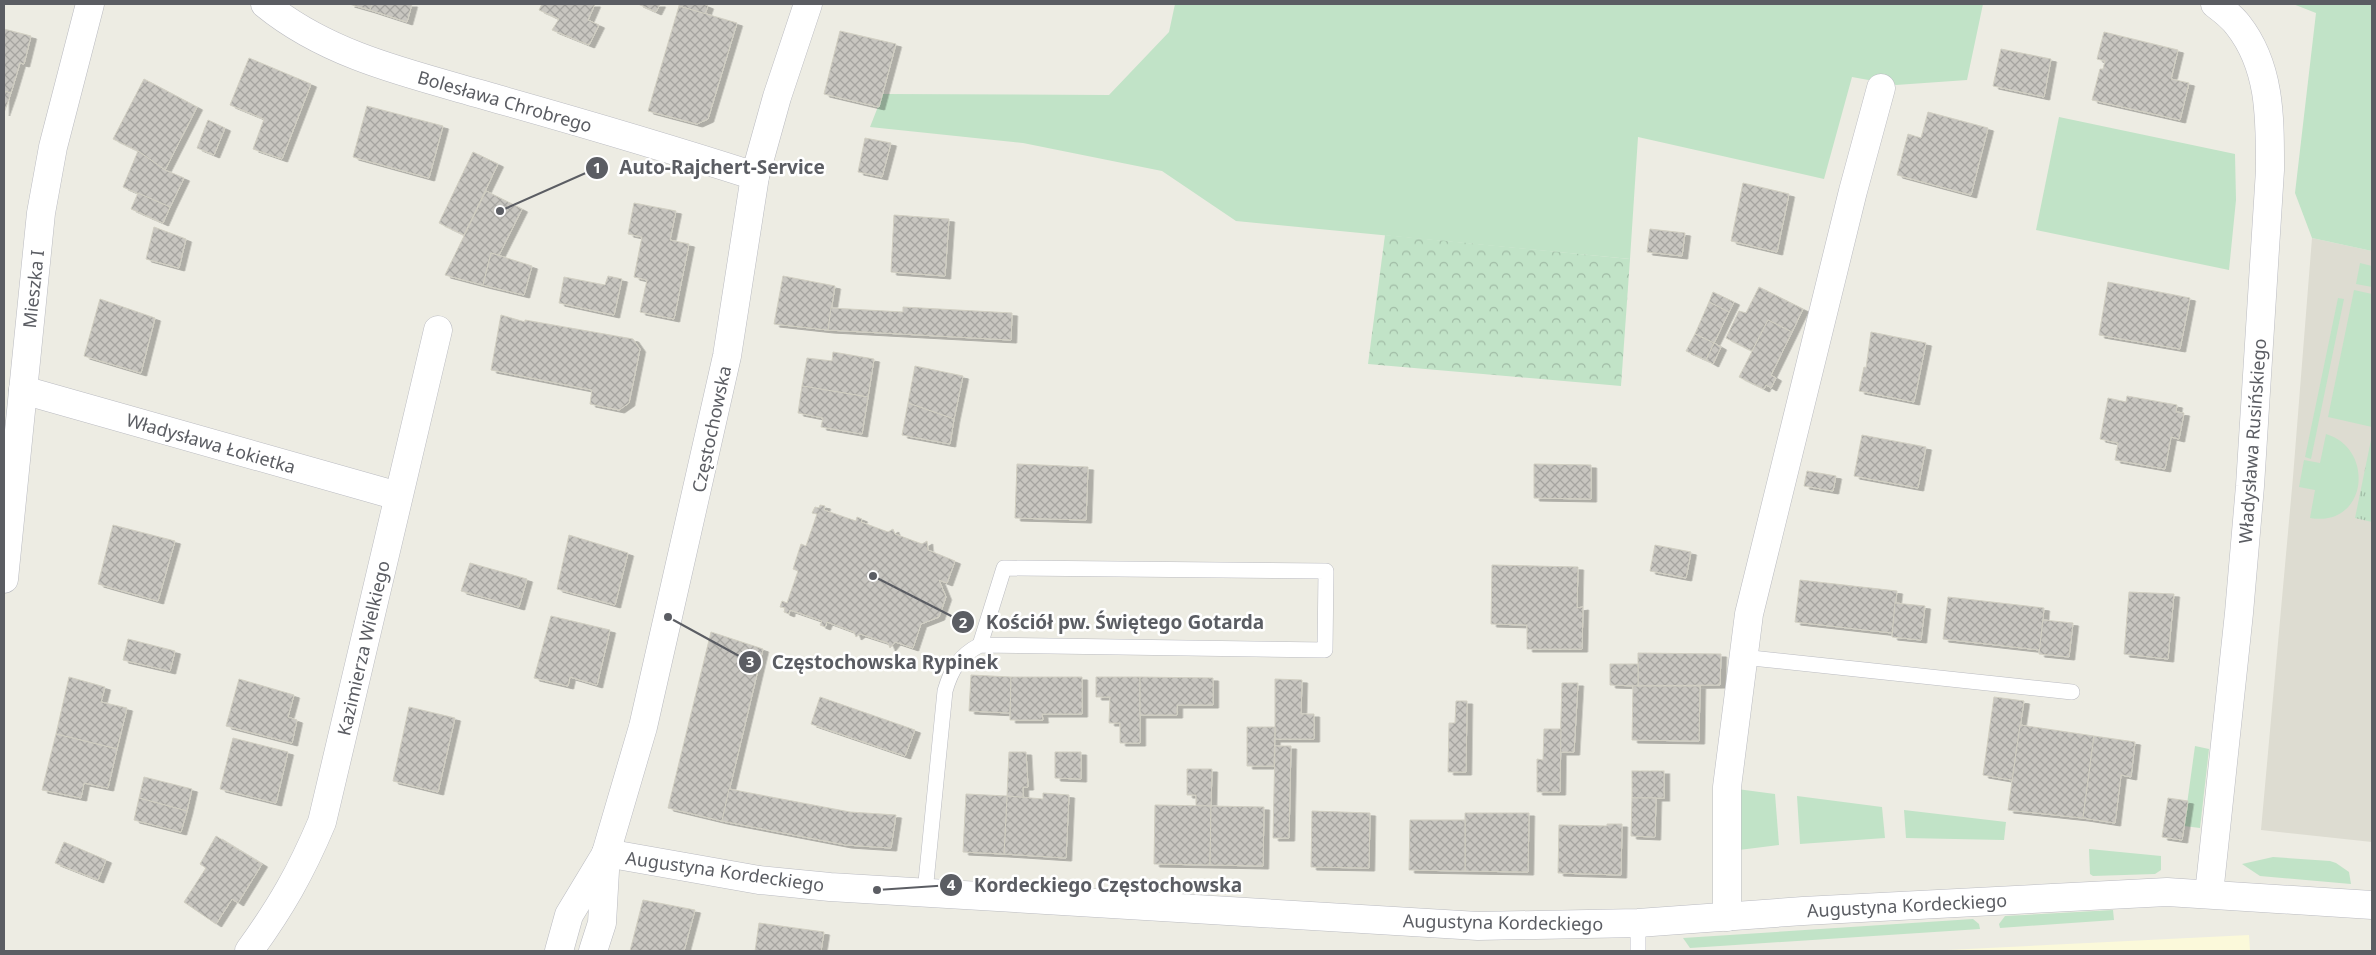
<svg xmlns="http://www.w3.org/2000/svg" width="2376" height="955" font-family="'Noto Sans',sans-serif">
<defs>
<pattern id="forest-crowns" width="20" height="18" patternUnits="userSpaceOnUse" patternTransform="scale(1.25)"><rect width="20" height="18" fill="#c1e3c7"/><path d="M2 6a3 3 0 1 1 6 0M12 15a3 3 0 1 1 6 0" fill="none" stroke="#a0bba5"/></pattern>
<pattern id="park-tufts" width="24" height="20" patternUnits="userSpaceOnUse" patternTransform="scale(1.25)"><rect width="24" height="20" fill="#c1e3c7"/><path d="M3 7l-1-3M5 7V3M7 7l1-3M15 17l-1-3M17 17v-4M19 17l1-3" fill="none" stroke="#a0bba5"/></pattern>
<pattern id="building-cross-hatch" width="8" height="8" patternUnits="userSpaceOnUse" patternTransform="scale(1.25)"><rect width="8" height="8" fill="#c8c6c0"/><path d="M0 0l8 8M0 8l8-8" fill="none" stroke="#a5a4a0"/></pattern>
<filter id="shadow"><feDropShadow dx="5.5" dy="3" stdDeviation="0" flood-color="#0004"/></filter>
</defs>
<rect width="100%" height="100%" fill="#edece3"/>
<path fill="#fbf9da" d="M2249,935L2250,951H1927Z"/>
<path fill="#dddcd1" d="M2312,238L2372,251V842L2261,830L2293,477Z"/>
<g fill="#c1e3c7">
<path d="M1175,4H1983L1967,80L1896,85L1852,77L1824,179L1638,137L1630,259L1236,221L1162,171L1023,143L870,127L883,94L1109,95L1169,32Z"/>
<path d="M2293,4H2372V251L2312,238L2295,193L2316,13Z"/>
<path d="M2059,117L2235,154L2236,200L2229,270L2036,230Z"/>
<path d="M2360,263L2372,266V287L2356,284Z"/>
<path d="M2354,290L2372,294V427L2328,417Z"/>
<path d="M2338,298L2344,299L2311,459L2305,457Z"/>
<path d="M2326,434C2376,449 2367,528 2310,518L2315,490L2299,487L2304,460L2320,463Z"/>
<path d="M2195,746L2209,749L2200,828L2184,826Z"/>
<path d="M1737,789L1775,794L1779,845L1739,850Z"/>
<path d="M1797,796L1882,807L1885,838L1800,844Z"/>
<path d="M1904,810L2006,822L2004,840L1906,838Z"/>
<path d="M2089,849L2161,856V870L2155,874L2093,876L2090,874Z"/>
<path d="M2273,857L2330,861L2336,863L2349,872L2351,884L2260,876L2242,864Z"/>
<path d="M2113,910L2114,920L2000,928L1999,924L2005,916Z"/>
<path d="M1973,919L1979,924L1980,929L1690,948L1683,938Z"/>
</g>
<path fill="url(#forest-crowns)" d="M1385,235L1630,259L1621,386L1368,364Z"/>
<path fill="url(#park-tufts)" d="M2372,435V522L2355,518Z"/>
<g fill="url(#building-cross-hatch)" stroke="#d1cfc2" filter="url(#shadow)">
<path d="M349,4H372L370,10Z"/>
<path d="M372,4H412L407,22L370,10Z"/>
<path d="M542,4H595L588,20L599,25L589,45L552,30L559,19L539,10Z"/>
<path d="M638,4H660L656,12Z"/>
<path d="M679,4H703L708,6L705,14L679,6Z"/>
<path d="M679,6L737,23L708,119L697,124L648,111Z"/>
<path d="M4,29L31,36L24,64L20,63L11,93L4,91Z"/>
<path d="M840,31L896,44L879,107L824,94Z"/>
<path d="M2104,32L2178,50L2171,79L2189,83L2180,120L2092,100L2100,69H2103L2105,61L2097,59Z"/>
<path d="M2001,49L2051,59L2044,97L1993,86Z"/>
<path d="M249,58L311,84L282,159L253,149L264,119L230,105Z"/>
<path d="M144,79L197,107L165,170L138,151L113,139Z"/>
<path d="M4,91L11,93L4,113Z"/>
<path d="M367,106L443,126L429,178L353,157Z"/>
<path d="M1928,112L1988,128L1971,195L1897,175L1908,134L1921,138Z"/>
<path d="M208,120L225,128L214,155L197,148Z"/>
<path d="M865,138L891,143L882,177L858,172Z"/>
<path d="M138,151L165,170L184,178L170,207L123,187Z"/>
<path d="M473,152L498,164L464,235L439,223Z"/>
<path d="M1743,183L1789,194L1777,252L1731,241Z"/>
<path d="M486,191L522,209L499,255L491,253L483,285L445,275Z"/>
<path d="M138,193L170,207L163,223L131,209Z"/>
<path d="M634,203L676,211L670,240L689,244L674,319L640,312L647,280L634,277L642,237L628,234Z"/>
<path d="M894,215L949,219L945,276L891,272Z"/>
<path d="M154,227L186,239L179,268L146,259Z"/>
<path d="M1650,229L1685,233L1682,256L1647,252Z"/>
<path d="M491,253L532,266L524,295L483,285Z"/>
<path d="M608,276L622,279L614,315L559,303L564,277L605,285Z"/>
<path d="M783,276L835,286L828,330L774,324Z"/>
<path d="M2108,282L2190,298L2180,349L2099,335Z"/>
<path d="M1759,287L1803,309L1792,332L1768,320L1752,351L1726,338L1739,311L1746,313Z"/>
<path d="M1713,292L1734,302L1729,312L1709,302Z"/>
<path d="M100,299L155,318L141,373L84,356Z"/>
<path d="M1709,302L1729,312L1714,343L1695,334Z"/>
<path d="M903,307L1012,313L1011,340L828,330L831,308L903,312Z"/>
<path d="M501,315L525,322V320L633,339L640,349L629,403L619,410L590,404L592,390L491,370Z"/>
<path d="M1768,320L1792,332L1771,375L1776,378L1771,388L1766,385L1764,389L1739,377Z"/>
<path d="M1871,332L1926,343L1914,402L1859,391L1864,367L1866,368Z"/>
<path d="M1695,334L1714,343L1706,360L1686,351Z"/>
<path d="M1714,343L1721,347L1713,364L1706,360Z"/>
<path d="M833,352L874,359L868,397L802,386L807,358L832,361Z"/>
<path d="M915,366L963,376L954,419L908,403Z"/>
<path d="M802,386L868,397L862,434L821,427L823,418L798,413Z"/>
<path d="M2127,396L2177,405L2176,412L2184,413L2179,439L2171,437L2165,469L2115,460L2118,443L2100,439L2108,398L2126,402Z"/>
<path d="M908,403L954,419L950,444L902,435Z"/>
<path d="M1862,435L1926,447L1918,488L1854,476Z"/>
<path d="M1017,464L1088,467L1086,520L1015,518Z"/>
<path d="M1534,464L1591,465V499L1534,498Z"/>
<path d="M1807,471L1836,476L1833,491L1804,486Z"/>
<path d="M820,505L825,506L824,510L856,521L857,517L862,519L861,522L888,532L893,529L895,534L922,544L927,541L928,550L955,561L947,583L939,580L946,597L939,617L921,624L913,648L895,642L890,648L888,643L860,634L856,637L854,632L827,622L825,627L820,625L822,621L790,610L789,614L784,612L785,608L780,607L782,601L787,603L798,571L793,569L801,544L806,546L817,514L812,513L815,507L819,508Z"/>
<path d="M113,525L175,541L158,601L98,584Z"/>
<path d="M569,535L628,553L615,605L557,589Z"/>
<path d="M1655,545L1691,552L1686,578L1650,571Z"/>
<path d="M470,563L527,579L519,607L461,591Z"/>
<path d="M1492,565L1578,567L1577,608L1583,607L1582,649H1527V625L1491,624Z"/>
<path d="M1800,580L1897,591L1892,633L1795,622Z"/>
<path d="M2129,592L2174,594L2168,659L2124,654Z"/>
<path d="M1948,597L2044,608L2040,650L1943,639Z"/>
<path d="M1895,603L1925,606L1921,640L1892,637Z"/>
<path d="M551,616L610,630L597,685L570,677L568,686L534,678Z"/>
<path d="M2043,620L2073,623L2069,657L2039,654Z"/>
<path d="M711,632L763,649L722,821L668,808Z"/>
<path d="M128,639L175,651L170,671L123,660Z"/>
<path d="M1638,653L1721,654L1720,685L1638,686Z"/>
<path d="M1610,664H1638V686L1610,685Z"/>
<path d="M971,675L1011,677L1010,713L969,711Z"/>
<path d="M69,677L105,687L101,702L127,708L117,749L56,734Z"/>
<path d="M1011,677H1082V714H1042L1043,720H1010Z"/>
<path d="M1096,677H1140V743H1120V723H1109L1110,697H1096Z"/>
<path d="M1140,677L1213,678V705H1177V715H1140Z"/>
<path d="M239,679L294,695L288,717L297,720L292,743L226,726Z"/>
<path d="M1275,679L1302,680L1301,714H1314V739H1275Z"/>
<path d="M1562,683H1578L1574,752H1560Z"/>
<path d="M1633,686H1700L1699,741L1632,740Z"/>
<path d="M820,697L915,730L905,756L811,724Z"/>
<path d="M1994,697L2024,701L2012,780L1983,775Z"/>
<path d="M1456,701H1467L1466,772H1448L1449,723H1455Z"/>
<path d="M409,707L455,718L438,792L393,781Z"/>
<path d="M2020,725L2094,736L2083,818L2008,810Z"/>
<path d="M1247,727H1275L1274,766H1247Z"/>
<path d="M1544,729H1561L1560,792H1537V759L1543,760Z"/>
<path d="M56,734L117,749L108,788L84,783L81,798L42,790Z"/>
<path d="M2094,736L2135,742L2131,777L2121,775L2115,823L2083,818Z"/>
<path d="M233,738L288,752L276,803L220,789Z"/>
<path d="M1275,746H1291L1289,838H1273Z"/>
<path d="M1009,752H1026L1028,787H1023V798L1007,796Z"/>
<path d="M1055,752H1081V779L1055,778Z"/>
<path d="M1187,769H1212L1211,806H1196V795H1187Z"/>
<rect x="1632" y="771" width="32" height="27"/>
<path d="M144,777L192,789L187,811L139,798Z"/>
<path d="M729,789L850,812L896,815L891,848L846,845L722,821Z"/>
<path d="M1043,793L1069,795L1066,858L1004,854L1007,796L1043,799Z"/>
<path d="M966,794L1007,796L1004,854L963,852Z"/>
<path d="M139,798L187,811L181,832L134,820Z"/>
<path d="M1632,798H1656L1655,837L1631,836Z"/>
<path d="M2168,798L2188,801L2182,840L2162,837Z"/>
<path d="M1155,805L1211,806L1210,865L1154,864Z"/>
<path d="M1211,806L1264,807L1263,866L1210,865Z"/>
<path d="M1312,811L1370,813L1369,868L1311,867Z"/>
<path d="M1465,813H1529L1528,872L1465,871Z"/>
<path d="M1410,820H1465V871L1409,870Z"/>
<path d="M1607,824H1622L1621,875L1558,873L1559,825L1607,826Z"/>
<path d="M216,836L262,864L238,903L232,899L216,924L184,902L206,868L200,864Z"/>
<path d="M64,842L106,860L98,880L55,863Z"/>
<path d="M643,900L695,910L684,951H630Z"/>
<path d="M759,923L824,932L821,951H755Z"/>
</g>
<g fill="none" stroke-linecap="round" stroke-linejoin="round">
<defs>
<g id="service">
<path d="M1742,657L2072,692"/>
<path d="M925,892L945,691C951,670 959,656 980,645L1004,568L1326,571L1325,650L980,645"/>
<path d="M1638,923V951"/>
</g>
<g id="minor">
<path d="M265,4C332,59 420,76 501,100C586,124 671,149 755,176"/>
<path d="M23,390L398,496"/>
<path d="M4,579L41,213L53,147L90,4"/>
<path d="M606,853L759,880L830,887L1478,926L1638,923L1803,911L2167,892L2372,905"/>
<path d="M2209,894L2239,613L2250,486L2270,170C2270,119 2271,67 2238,25C2232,17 2223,10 2215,4"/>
<path d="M1727,917V787L1749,614L1853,191L1881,88"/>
<path d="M249,951C281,907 301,872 322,822L438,330"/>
</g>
<g id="secondary">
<path d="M559,951L569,915L604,857"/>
<path d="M593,951L602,923L606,853L643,727L727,356L755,176L777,97L808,4"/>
</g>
</defs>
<use href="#service" stroke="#babbc1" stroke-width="16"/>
<use href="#minor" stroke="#babbc1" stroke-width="29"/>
<use href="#secondary" stroke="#b9bac0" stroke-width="29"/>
<use href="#service" stroke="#fff" stroke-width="15"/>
<use href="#minor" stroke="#fff" stroke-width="28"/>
<use href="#secondary" stroke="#fff" stroke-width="28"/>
</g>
<g text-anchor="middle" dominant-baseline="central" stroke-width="5" stroke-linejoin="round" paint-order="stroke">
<g font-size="18" fill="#5b5d63" stroke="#fff">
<text transform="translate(505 101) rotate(16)">Bolesława Chrobrego</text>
<text transform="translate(33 289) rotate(-84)">Mieszka I</text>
<text transform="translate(711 429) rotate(-78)">Częstochowska</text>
<text transform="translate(2252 441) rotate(-86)">Władysława Rusińskiego</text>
<text transform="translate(211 443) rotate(16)">Władysława Łokietka</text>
<text transform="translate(363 648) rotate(-77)">Kazimierza Wielkiego</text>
<text transform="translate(725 871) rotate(8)">Augustyna Kordeckiego</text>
<text transform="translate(1907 905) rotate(-3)">Augustyna Kordeckiego</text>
<text transform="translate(1503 922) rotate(1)">Augustyna Kordeckiego</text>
</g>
</g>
<path fill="none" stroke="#5b5d63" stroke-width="2" d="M500 211L597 168M873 576L963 622M668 617L750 662M877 890L951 885"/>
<g fill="#5b5d63" stroke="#fff" stroke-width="2">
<circle cx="500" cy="211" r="5"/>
<circle cx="873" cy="576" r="5"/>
<circle cx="668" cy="617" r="5"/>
<circle cx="877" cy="890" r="5"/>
<circle cx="597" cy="168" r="12"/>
<circle cx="963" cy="622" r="12"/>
<circle cx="750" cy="662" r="12"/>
<circle cx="951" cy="885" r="12"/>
</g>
<g font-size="15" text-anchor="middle" font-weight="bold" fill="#fff">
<text x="597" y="173">1</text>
<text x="963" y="628">2</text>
<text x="750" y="667">3</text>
<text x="951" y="890">4</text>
</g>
<g font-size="19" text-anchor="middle" font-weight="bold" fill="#5b5d63" stroke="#fff" stroke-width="5" stroke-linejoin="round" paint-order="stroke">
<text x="722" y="174">Auto-Rajchert-Service</text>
<text x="1125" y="629">Kościół pw. Świętego Gotarda</text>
<text x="885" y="669">Częstochowska Rypinek</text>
<text x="1108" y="892">Kordeckiego Częstochowska</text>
</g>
<rect width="2376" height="955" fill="none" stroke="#5b5d63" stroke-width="10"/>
</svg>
